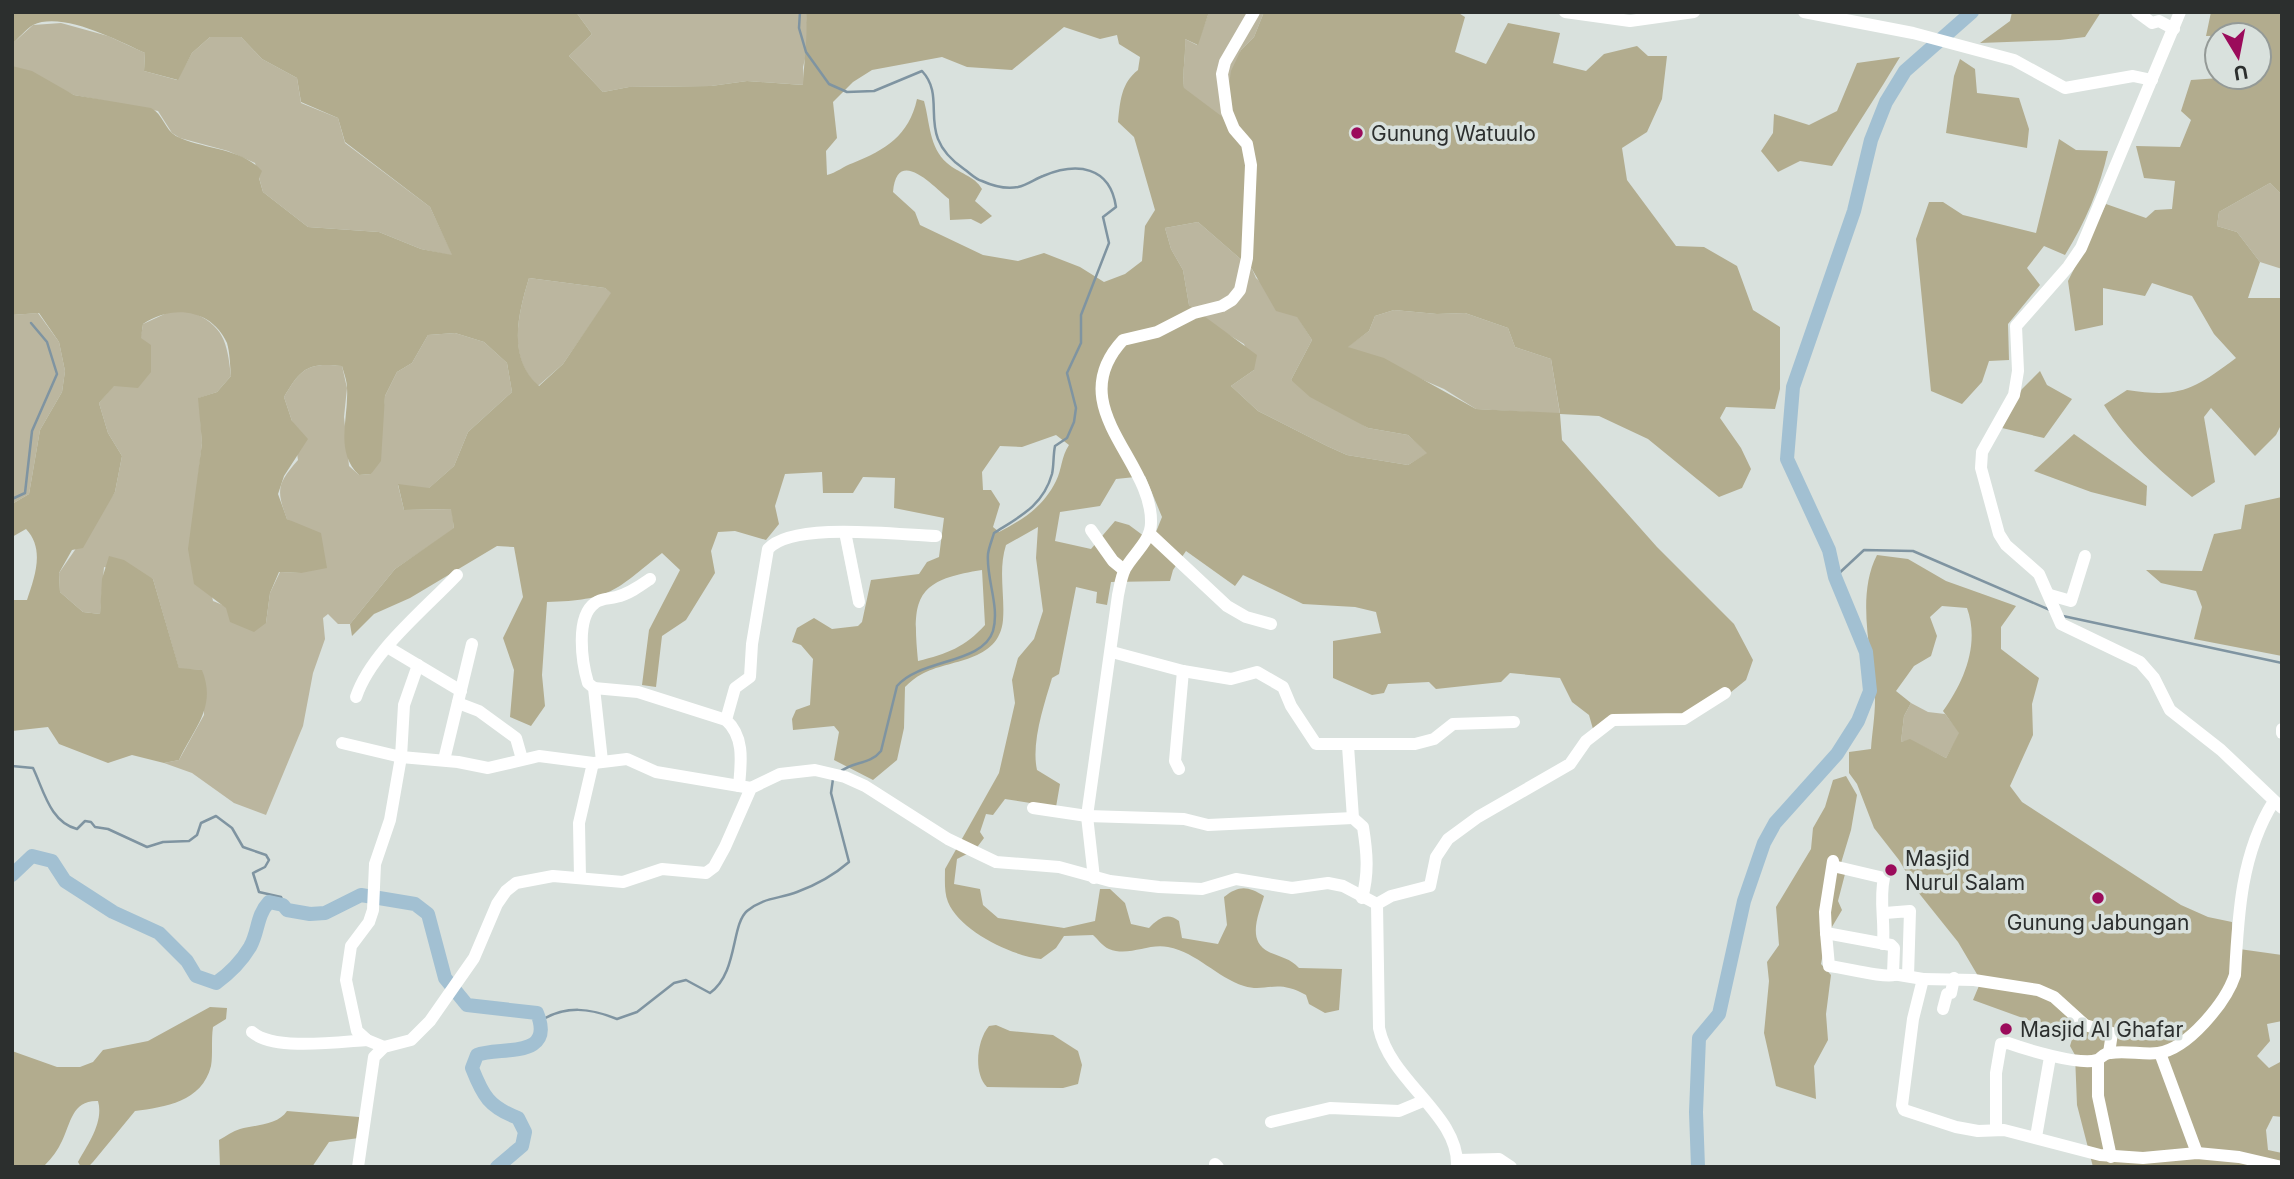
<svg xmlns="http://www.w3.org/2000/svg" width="2294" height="1179" font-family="Inter,sans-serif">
<rect width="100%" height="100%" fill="#d9e1dd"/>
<g fill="#bbb69f">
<path d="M576,12H806L809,43L803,67L804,85L747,81L711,86L629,87L603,92L569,56L592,34Z"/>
<path d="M1209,12H1264L1254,37L1241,50L1224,119L1184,89C1182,71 1186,56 1185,39L1197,45Z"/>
<path d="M61,23L108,36L145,53L144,71L177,80L192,53L210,37H241L262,59L297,78L301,103L338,118L345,143L430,207L453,256L421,249L379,232L308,227L263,192L255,163L228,151L180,138L172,133L158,111L74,95L12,66V44L33,25Z"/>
<path d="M2270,183L2282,195V269L2260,262L2237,232L2217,226L2219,212Z"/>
<path d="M1198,222L1252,269L1256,278L1297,316L1312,340L1291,380L1368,428L1408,435L1428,453L1408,465L1347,455L1327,446L1258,411L1231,386L1254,370L1244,344L1211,324L1189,305L1183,270L1171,249L1165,228Z"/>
<path d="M529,278L605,288L612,293L563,364L538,386C507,358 518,314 529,278Z"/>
<path d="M1394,310L1437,314L1465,313L1508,328L1515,347L1551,359L1560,414L1476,409L1444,389L1347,347L1369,331L1375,316Z"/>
<path d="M190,311C224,326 227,341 231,376L217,392L199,398L202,443L194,515L213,601L266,623L270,593L280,572L301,573L296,524L287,519C276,490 277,484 298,460L292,421L284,397C301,368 308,362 342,366L347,388L344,417L349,466L359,475L371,474L381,433L385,396L397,372L412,363L428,335L455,333L484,342L507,363L512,392L468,432L454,466L428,489L398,485L404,510L452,509L454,529L395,569L350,624H338L328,614L323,618L325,639L313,673L303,726L266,815L234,803L192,773L164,763L179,760L204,715L202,670L179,669L153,579L104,567L100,614L83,612L60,592L59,573L115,492L122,456L108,433L99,403C118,381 140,352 143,324L169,312Z"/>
<path d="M38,313L59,342L65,371L62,392L40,430L29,494L12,504V315Z"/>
<path d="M1911,703L1928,712L1945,714L1960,733L1946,758L1910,740L1901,742L1904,716Z"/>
</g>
<g fill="#b2ac8e" fill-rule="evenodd">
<path d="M12,12H576L592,34L569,56L603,92L629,87L711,86L747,81L803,85C804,60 808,38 806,12H1209L1198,45L1185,39C1186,57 1182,71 1184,88L1224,118L1231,71L1241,50L1254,37L1264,12H1457L1465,17L1455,52L1486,64L1508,23L1560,33L1553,63L1586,71L1604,54L1637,46L1648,56H1667L1662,99L1647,132L1622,148L1627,180L1676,246L1704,247L1737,266L1753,310L1780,327V389L1775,409L1726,407L1720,418L1741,448L1751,469L1742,488L1719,497L1648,439L1599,416L1560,414L1562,440L1657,547L1734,624L1753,660L1746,680L1710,709L1593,729L1589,715L1572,702L1560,678L1510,673L1501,682L1436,689L1429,682L1388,684L1384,693L1372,695L1333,678V641L1381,633L1376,612L1355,607L1303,604L1243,575L1235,586L1186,551L1173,570L1170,581L1111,582L1107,605L1096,603L1097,592L1076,587L1059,674L1052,678C1044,705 1031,743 1037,770L1060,784L1056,807L1005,799L993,815L986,814L980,832L984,838L975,850L957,859L954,884L980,889L983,905L998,918L1064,928L1095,921L1100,889H1110L1125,903L1131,924L1149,928C1159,918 1167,912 1179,921L1182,938L1218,944L1227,925L1224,897C1239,885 1248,886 1264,896C1259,914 1246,941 1269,952C1280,957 1290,958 1299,968L1342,969L1339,1010L1325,1013L1309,1004L1306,995C1276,978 1266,993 1244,986C1216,977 1198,953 1168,947C1148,943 1129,957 1109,949C1102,946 1098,939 1093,935L1064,936L1056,948L1041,959C1012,956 960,931 948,902C944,892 945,880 945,869L999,773L1015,703L1012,680L1018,658L1034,639L1043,611L1036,558L1038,527L1006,545C998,570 1005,595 1003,620C999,663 949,659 922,674C916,677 910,682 905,687L904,728L897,760L873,780L834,760L839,732L834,726L793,730L792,719L796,710L810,705L813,659L801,645L792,642L797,628L814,618L832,629L858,626L862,622L871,580L919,574L927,562L939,557L944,518L894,508L895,478L863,477L853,493H823L822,472L785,474L775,506L779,524L766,540L735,531L718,532L711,551L715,573L686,620L662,636L656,687L642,685L649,630L680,570L662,553C614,591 612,600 547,602L542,675L545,706L531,726L510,717L514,670L503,638L523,597L514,547L497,546L410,598L374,614L352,636L350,624L395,569L454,528L451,509L404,510L398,484L429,488L454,466L468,432L512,392L507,363L484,342L455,333L428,335L412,363L397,372L385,396L381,461L371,474L359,475C334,451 349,418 347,388C347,381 344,373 342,366C308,362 301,368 284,397L292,421L308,439L284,476L278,494L287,519L321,533L327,568L301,573L279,572L270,593L266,623L254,632L230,622L226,608L194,584L188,549L202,443L198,398L217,392L231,376C230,366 230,353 227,343C212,309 172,304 143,324L141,338L151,345V372L138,388L114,386L99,403L108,433L122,456L115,492L83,548L72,550L59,573L60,592L83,612L100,614L102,579L109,556L124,560L153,579L179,668L202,670C217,707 194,728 179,760L164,763L132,755L108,763L59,744L48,727L12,731V600H27C35,576 45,549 26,529L12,537V504L29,494L40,430L62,392L65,371L59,342L39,313L12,315V66L32,71L74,95L151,108C163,114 165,130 176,136C204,150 240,147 262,171L259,178L263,192L308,227L379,232L421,249L452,255L430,207L345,142L338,118L301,102L297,78L262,59L241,37H210L192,53L178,80L144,71L145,53C118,41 63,11 33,25C26,29 18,39 12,44ZM1064,27L1100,39L1117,35L1119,44L1140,57L1138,70C1121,83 1120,102 1118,122L1134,137L1155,210L1145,226L1142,261L1125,274L1104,282L1080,267L1044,253L1018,261L983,255L920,225L915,212L893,192C897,145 935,188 949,199L950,220L971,219L981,224L992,216L975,201L982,189C975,176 958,173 947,163C929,147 930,123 924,101L917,99C909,136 885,150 853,163C844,166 836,173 827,175L826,151L837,138L833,102L853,82L872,70L942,57L967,67L1012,70ZM1198,222L1252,269L1276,311L1297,317L1312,340L1291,380L1310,397L1368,428L1408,435L1427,453L1408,465L1347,455L1327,446L1258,411L1231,386L1254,370L1257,355L1189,305L1183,270L1171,249L1165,228ZM529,278L605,288L611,293L563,364L539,386C507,358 518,314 529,278ZM1394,310L1437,314L1465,313L1508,328L1515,347L1551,359L1560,413L1476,409L1384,358L1348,347L1369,331L1375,316ZM1056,435L1069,445C1061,457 1062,469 1056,481C1043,507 1024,519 999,532L993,527L1000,504L991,490H983L982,472L1000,446L1022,447ZM1145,476L1162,517L1152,542L1129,525L1115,521L1091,549L1055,541L1060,512L1100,506L1116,479ZM982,570L985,625C965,647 947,654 918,661C912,598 915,580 982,570Z"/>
<path d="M2012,12H2101L2085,37L2060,40L1980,43L2010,21Z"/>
<path d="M2211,12H2282V195L2270,183L2219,212L2217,226L2237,232L2260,262L2248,298H2282V423L2276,435L2255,456L2211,408L2204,417L2215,482L2192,497C2158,469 2127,442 2104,405L2127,390C2181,398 2193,390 2236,358L2214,334L2192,296L2152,283L2145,296L2103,288V325L2075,331L2068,281L2106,204L2146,218L2155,210L2172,209L2175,181L2144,178L2136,146L2180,147L2191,120L2181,111L2191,80L2262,75L2259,35L2206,36Z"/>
<path d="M1900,57C1878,94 1854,129 1832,166L1800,161L1778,172L1761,151L1773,133L1774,114L1809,125L1837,111L1857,63Z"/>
<path d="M1960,59L1975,69L1977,93L2019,98L2029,129L2027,148L1946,133L1954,76Z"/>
<path d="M2059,139L2076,150L2108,151C2100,188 2085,223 2065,255L2044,246L2027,268L2040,285L2008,324L2009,360L1989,361L1982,382L1962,404L1931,391L1916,239L1929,202H1943L1963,215L2036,233Z"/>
<path d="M2040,371L2047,385L2072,399L2044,438L2002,428L2022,389Z"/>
<path d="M2074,434L2147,486L2146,506L2091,492L2034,471Z"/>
<path d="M2282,497V656L2194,639L2202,607L2196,591L2161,583L2146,570L2202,571L2214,534L2241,529L2245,505Z"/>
<path d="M1877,555L1908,559L1946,581L2016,606L2001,627V649L2039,678L2032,704L2033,735L2010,786L2022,802L2181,905L2208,917L2232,922V948L2282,955V1021L2267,1024L2270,1041L2257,1056L2269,1068L2282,1061V1117L2273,1116L2266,1130L2268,1150L2282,1153V1167H2093L2077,1105L2075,1055L2070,1046L2075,1029L2031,1021L1973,1000L1981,981L1958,942L1918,892L1899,860L1874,828L1857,784L1849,773V752L1871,749C1872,733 1875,717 1875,700C1873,655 1855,598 1877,555ZM1942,606L1967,608C1980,644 1964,682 1943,711L1959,733L1946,758L1910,739L1901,742L1904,716L1911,703L1896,691L1914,666L1931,656L1937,636L1930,617Z"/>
<path d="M1846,776L1857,795L1851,830L1841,863L1845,874L1838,901L1842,910L1826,937L1821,964L1831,975L1826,1014L1828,1040L1814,1066L1816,1099L1776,1086L1764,1033L1769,981L1767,962L1779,945L1776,907L1811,849L1813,828L1825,807L1833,780Z"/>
<path d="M210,1007L227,1008L226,1019L213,1027C211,1040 213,1054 211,1066C202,1102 165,1107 135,1111L93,1162L88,1167H81L78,1162C88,1144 104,1122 98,1101C72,1100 71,1123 62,1141C58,1150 52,1158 45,1165L12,1167V1051L57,1067H80L93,1062L103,1050L148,1041Z"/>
<path d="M996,1025L1010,1031L1053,1035L1078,1051L1082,1065L1078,1084L1063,1088L987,1087C973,1073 977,1040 989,1026Z"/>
<path d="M287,1111L359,1117V1138L329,1142L312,1167H220L219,1140C226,1136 233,1131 240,1129C255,1125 278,1125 287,1111Z"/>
</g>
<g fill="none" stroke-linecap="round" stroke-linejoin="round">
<g stroke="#7f94a1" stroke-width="2.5">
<path d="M800,12L799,28L806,52L829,84L847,92L874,91L922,71C949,100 913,134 964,169C970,173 975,179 982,181C993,186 1007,189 1018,187C1027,185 1035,179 1043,176C1077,162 1110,166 1116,207L1103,217L1109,243L1081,315V343L1067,373L1076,408L1074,422L1067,438L1055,446C1053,456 1054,465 1052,474C1043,506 1019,517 994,533C992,540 989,547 988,554C986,579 1000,606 993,631C983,664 919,659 897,686L881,751C870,765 852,761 840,772"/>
<path d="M12,499L25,493L32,431L57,374L47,342L31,323"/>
<path d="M1835,577L1864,550L1913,551L2050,610"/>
<path d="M2063,616L2282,663"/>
<path d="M12,766L33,768C44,791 50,822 77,829L85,821L91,822L95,827L108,829L147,847L163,842L189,841L197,835L201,823L216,816L232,828L243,847L266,855L269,860L265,867L253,873L259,892L281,897L287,910"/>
<path d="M540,1021C566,1005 590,1008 617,1019L637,1012L674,983L686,980L710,993C738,973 731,925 747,911C764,897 779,899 797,892C816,885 834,875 849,862L831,793L833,779"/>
</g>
<g stroke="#a2c0d2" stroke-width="14">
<path d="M12,875L32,856L52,861L65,881L113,912L159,933L187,961L196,976L216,983C230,973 241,962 250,947C259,931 256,916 269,902L283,905L287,910L310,914L325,913L361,895L415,904L428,914L445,978L467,1005L537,1013C556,1060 499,1046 477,1055L472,1068C483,1096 489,1107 518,1118L525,1132L522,1146L497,1167"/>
<path d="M1698,1167L1696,1112L1699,1038L1719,1014L1744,901L1764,843L1775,823L1837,754L1858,721L1870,691L1866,652L1835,577L1829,550L1787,459L1793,387L1854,211L1871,140L1886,102L1905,71L1972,12"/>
</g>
<g stroke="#fff" stroke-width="12">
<path d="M1565,12L1630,21L1694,12"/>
<path d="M1804,12L1913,33L2014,60L2065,88L2133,76L2152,80"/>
<path d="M2137,12L2152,23L2159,21L2174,29"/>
<path d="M2180,12L2081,248L2068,267L2016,326L2018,371L2014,395L1982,452L1981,468L1999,534L2006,545L2039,574L2061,624L2140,662L2154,678L2170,710L2221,750L2282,808"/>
<path d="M1091,530L1113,561L1124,570"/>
<path d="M845,532L859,602"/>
<path d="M1150,534L1227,606L1246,617L1271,624"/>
<path d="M2050,595L2071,601L2085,556"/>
<path d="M389,648L461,691"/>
<path d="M1112,652L1183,671L1231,679L1257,672L1283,687L1291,706L1316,744H1415L1434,739L1453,724L1514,722"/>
<path d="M594,688L638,692L726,720"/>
<path d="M356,697C371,652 424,610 457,575"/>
<path d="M458,703L479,711L516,738L522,759"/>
<path d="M2282,729V733"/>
<path d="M342,743L401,757L404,705L418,665"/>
<path d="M1348,746L1353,818L1363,827C1367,852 1369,873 1362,898"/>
<path d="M444,760L472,644"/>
<path d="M602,761L594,688L588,683C582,663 575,617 595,603C601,598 609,599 616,597C629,594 640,586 650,579"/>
<path d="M594,763L627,759L656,772L739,786"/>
<path d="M1179,769L1175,761L1183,671"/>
<path d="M751,788L739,786C741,763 745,737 726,720L735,688L750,677L752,644L768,549C793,521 899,535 936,536"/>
<path d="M1033,808L1087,816L1184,819L1208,825L1353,818"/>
<path d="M1833,861L1825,912L1826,933L1891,945L1894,948L1893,974L1923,979L1913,1019L1902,1105L1904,1110L1956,1127L1978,1131L2004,1130L2100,1155L2143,1158L2197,1153L2239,1157L2282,1167"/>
<path d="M1833,866L1884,878C1879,900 1885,920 1883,944"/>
<path d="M1094,878L1087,816L1118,595C1120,586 1121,577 1125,569C1133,554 1151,541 1151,523C1153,460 1061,407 1123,340L1157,332L1194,313L1222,306L1232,300L1240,290L1247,258L1251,165L1247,144L1234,129L1227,112L1222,74L1225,62L1254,12"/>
<path d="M1377,904L1379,1028C1390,1082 1460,1115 1457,1167"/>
<path d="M1885,913L1910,911L1908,976"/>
<path d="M1826,933L1829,966C1847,968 1882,978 1895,975"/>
<path d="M1923,979L1974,980L2038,990L2054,997L2085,1025L2112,1033L2109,1053"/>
<path d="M1943,1009L1947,994L1951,993L1954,978"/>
<path d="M252,1032C274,1051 338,1042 367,1040"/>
<path d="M384,1047L367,1040L357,1031L346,980L351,946L369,922L373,910L375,864L390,820L401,757L458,762L488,768L539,756L593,763L579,823L580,878"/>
<path d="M2160,1053L2197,1153"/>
<path d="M2098,1060V1096L2111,1157"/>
<path d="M1271,1122L1330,1108L1399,1111L1423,1101"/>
<path d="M1996,1129V1073L2001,1044L2008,1043C2025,1049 2080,1066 2097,1060C2101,1059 2103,1053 2110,1053C2126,1050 2142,1055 2158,1053C2188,1049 2226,1002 2235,975C2238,915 2241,853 2274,801"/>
<path d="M2036,1137L2050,1057"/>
<path d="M1458,1160L1499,1159L1511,1167"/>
<path d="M1215,1164L1218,1167"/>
<path d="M358,1167L374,1057L384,1047L411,1040L430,1021L474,958L497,904L506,891L516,883L553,876L623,882L662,869L706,873L714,867L725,847L751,788L780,774L815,770L845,777L865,786L948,839L996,862L1059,867L1110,881L1159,887L1202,889L1236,879L1292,888L1328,883L1343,886L1377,904L1391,896L1430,886L1436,857L1448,839L1478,817L1570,764L1586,741L1613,720L1684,719L1725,693"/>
</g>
</g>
<g fill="#9b0b5b" stroke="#d9e1dd" stroke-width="2.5">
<circle cx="1357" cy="133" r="7"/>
<circle cx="1891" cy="870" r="7"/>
<circle cx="2098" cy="898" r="7"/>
<circle cx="2006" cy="1029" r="7"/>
</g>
<g text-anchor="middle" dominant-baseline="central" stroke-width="7" stroke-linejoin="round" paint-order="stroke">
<g font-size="21" fill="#2c2f2e" stroke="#d9e1dd" text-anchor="start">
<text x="1371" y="133">Gunung Watuulo</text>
<text x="1905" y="858">Masjid<tspan x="1905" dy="24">Nurul Salam</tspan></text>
<text x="2098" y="922" text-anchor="middle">Gunung Jabungan</text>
<text x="2020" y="1029">Masjid Al Ghafar</text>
</g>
</g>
<rect width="2294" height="1179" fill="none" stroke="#2c2f2e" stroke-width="28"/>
<g transform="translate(2238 56) rotate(170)"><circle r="33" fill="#d9e1dd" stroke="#949a97" stroke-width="2"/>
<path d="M0-5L12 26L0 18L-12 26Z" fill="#9b0b5b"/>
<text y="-10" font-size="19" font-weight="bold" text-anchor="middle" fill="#2c2f2e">U</text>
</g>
</svg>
